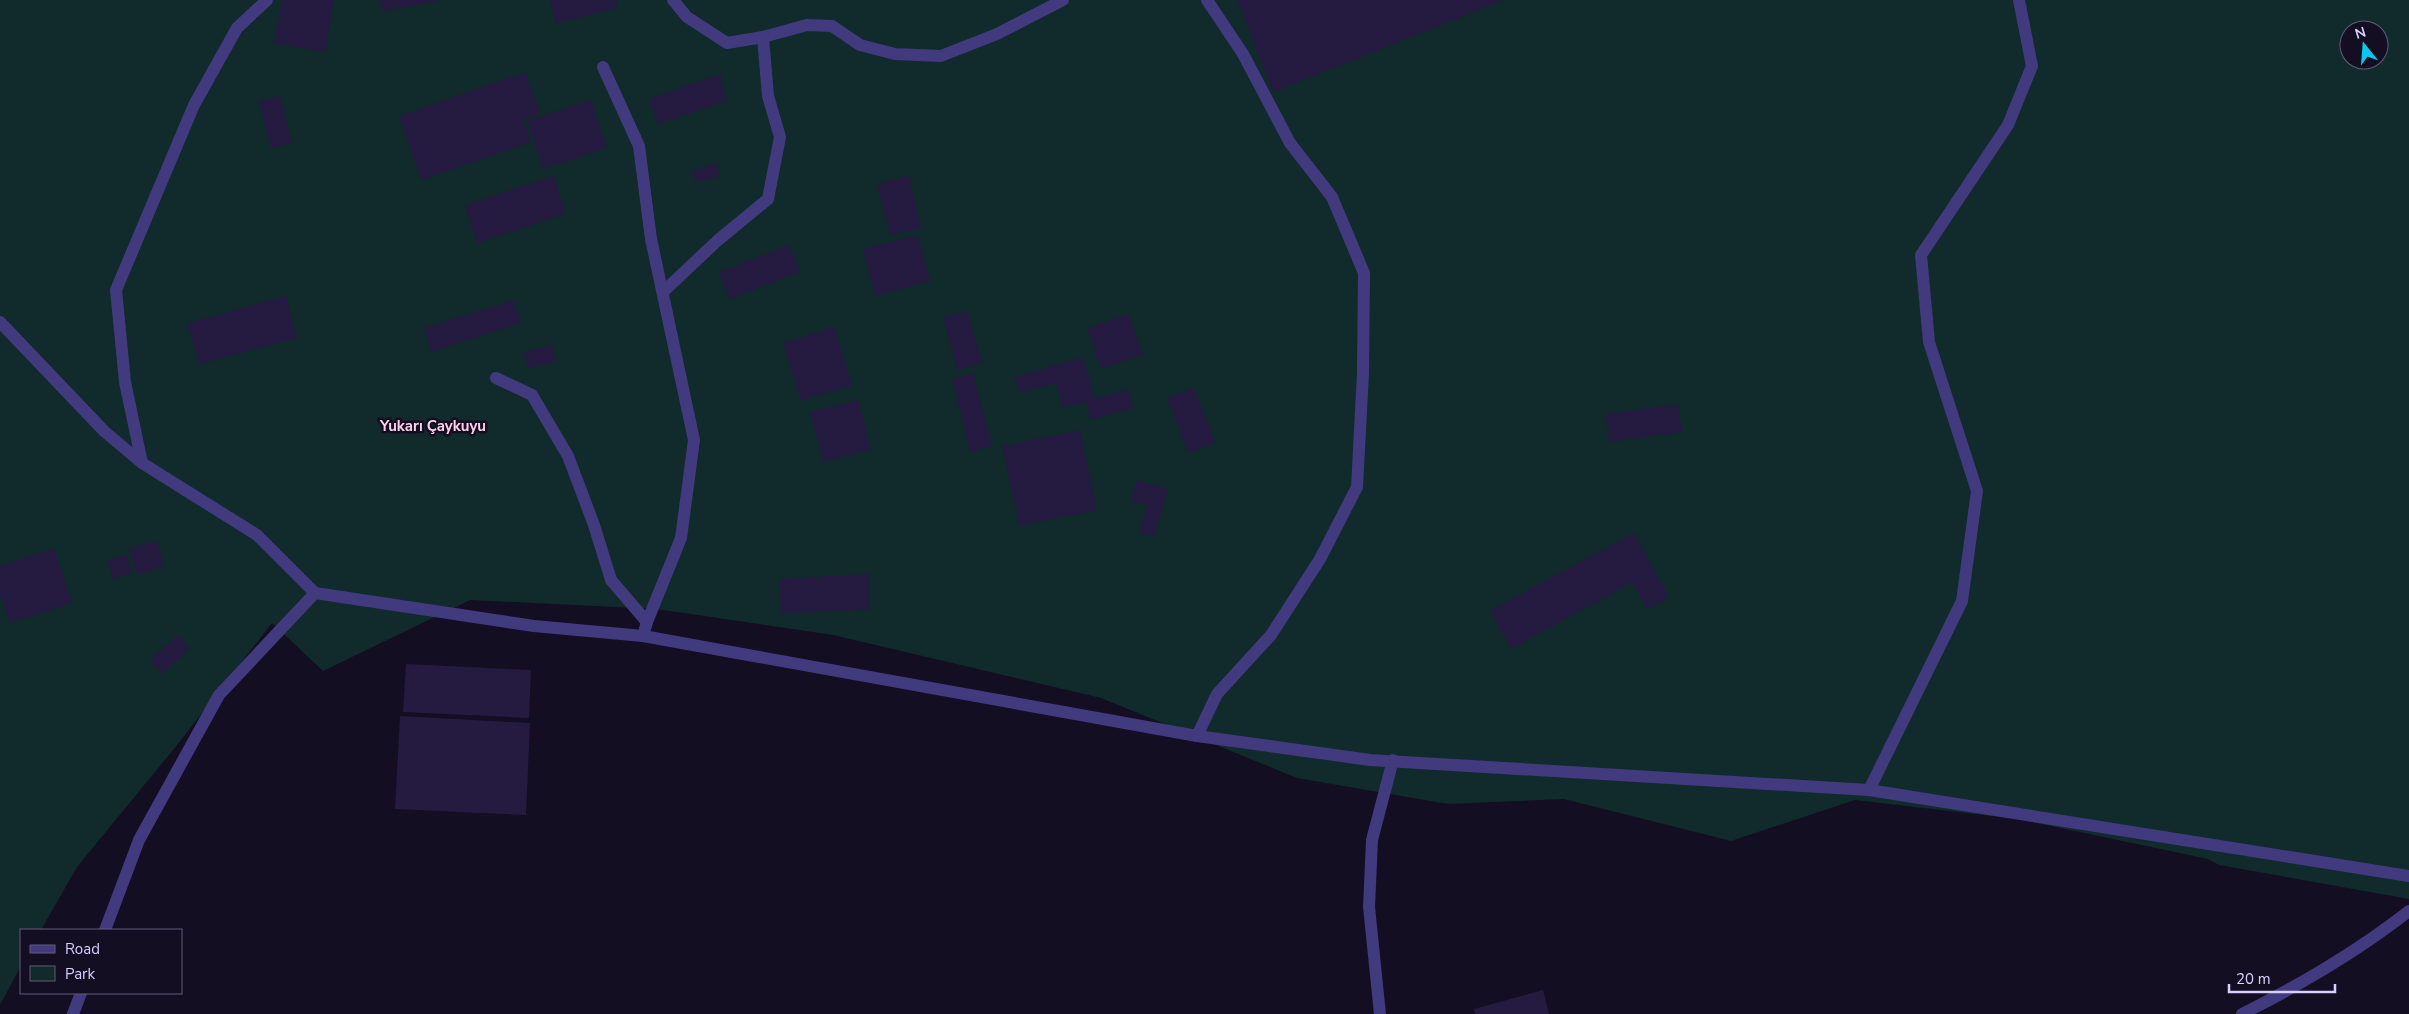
<svg xmlns="http://www.w3.org/2000/svg" width="2409" height="1014" font-family="'Nunito Sans',sans-serif">
<rect width="100%" height="100%" fill="#130e21"/>
<path fill="#112a2b" fill-rule="evenodd" d="M0,0H2409V899L2219,865L2208,859L2018,819L1855,800L1731,841L1564,799L1448,804L1297,778L1101,698L833,635L656,609L470,600L323,671L272,623L178,744L77,867L41,930H21V966L0,1005ZM2349,30H2379V60H2349Z"/>
<g fill="#251b41">
<path d="M282,0H334L325,52L274,43Z"/>
<path d="M380,0H438V1L382,11Z"/>
<path d="M550,0H616L618,7L556,24Z"/>
<path d="M1237,0H1504L1273,92Z"/>
<path d="M525,72L540,113L523,119L531,142L421,180L399,116Z"/>
<path d="M720,74L727,101L658,124L649,99Z"/>
<path d="M280,96L292,143L271,148L259,101Z"/>
<path d="M591,100L607,148L543,169L527,121Z"/>
<path d="M716,163L720,176L696,183L692,171Z"/>
<path d="M553,176L566,214L477,243L465,205Z"/>
<path d="M909,176L921,228L890,235L877,184Z"/>
<path d="M918,235L930,281L875,296L863,249Z"/>
<path d="M789,245L800,272L729,299L719,272Z"/>
<path d="M286,296L297,338L199,364L188,323Z"/>
<path d="M514,300L521,323L431,352L424,328Z"/>
<path d="M967,311L982,363L957,370L943,317Z"/>
<path d="M1129,314L1143,355L1101,369L1087,328Z"/>
<path d="M834,327L852,385L801,401L783,343Z"/>
<path d="M552,345L556,361L528,369L524,352Z"/>
<path d="M1083,357L1095,399L1128,389L1133,408L1091,420L1085,402L1063,408L1056,383L1020,393L1014,377Z"/>
<path d="M973,373L992,446L970,452L952,379Z"/>
<path d="M1194,388L1215,443L1188,453L1167,398Z"/>
<path d="M858,400L871,449L824,462L810,412Z"/>
<path d="M1678,404L1682,432L1609,442L1605,414Z"/>
<path d="M1080,430L1097,510L1019,526L1002,446Z"/>
<path d="M1137,480L1168,489L1154,537L1139,533L1147,505L1131,501Z"/>
<path d="M1634,533L1669,597L1647,609L1632,582L1511,649L1490,611Z"/>
<path d="M157,541L164,566L137,575L129,549Z"/>
<path d="M54,548L72,603L10,623L0,594V566Z"/>
<path d="M126,554L132,573L113,579L108,560Z"/>
<path d="M869,574L870,609L781,614L779,579Z"/>
<path d="M177,635L190,648L162,674L150,660Z"/>
<path d="M406,664L531,670L529,718L403,712Z"/>
<path d="M400,716L530,723L526,815L395,809Z"/>
<path d="M1543,990L1549,1014H1475L1474,1009Z"/>
</g>
<g fill="none" stroke-linecap="round" stroke-linejoin="round">
<g stroke="#423a7f" stroke-width="12">
<path d="M673,0L687,17L727,43L763,37L807,25L832,26L860,45L895,54L941,56L997,34L1063,0"/>
<path d="M1197,736L1217,694L1271,635L1320,559L1357,487L1363,373L1364,273L1332,197L1290,143L1243,54L1207,0"/>
<path d="M1869,790L1962,601L1977,491L1929,342L1921,255L2008,125L2032,66L2019,0"/>
<path d="M1380,1014L1369,907L1372,840L1393,760"/>
<path d="M2242,1014C2300,985 2358,951 2409,911"/>
</g>
<g stroke="#423a7f" stroke-width="12">
<path d="M603,67L639,146L651,239L694,440L681,538L647,622L643,636"/>
<path d="M663,292L717,241L768,199L780,137L768,96L763,37"/>
<path d="M496,378L532,395L568,456L594,525L611,580L647,622"/>
<path d="M142,463L125,382L116,290L194,105L237,28L267,0"/>
</g>
<g stroke="#423a7f" stroke-width="12">
<path d="M0,322L104,431L142,463L257,535L315,593L534,626L643,636L1197,736L1370,760L1869,790L2409,876"/>
<path d="M105,930L139,840L219,695L315,593"/>
<path d="M73,1014L81,993"/>
</g>
</g>
<g text-anchor="middle" dominant-baseline="central" stroke-width="5" stroke-linejoin="round" paint-order="stroke">
<g font-size="15" font-weight="bold" fill="#fed1ea" stroke="#130e21">
<text x="433" y="426">Yukarı Çaykuyu</text>
</g>
</g>
<rect x="20" y="929" width="162" height="65" fill="#130e21" stroke="#625b79"/>
<rect x="30" y="945" width="25" height="8" fill="#423a7f" stroke="#625b79"/>
<text x="65" y="954" font-size="15" fill="#d8cffe">Road</text>
<rect x="30" y="966" width="25" height="15" fill="#112a2b" stroke="#625b79"/>
<text x="65" y="979" font-size="15" fill="#d8cffe">Park</text>
<g transform="translate(2364 45) rotate(343)"><circle r="24" fill="#130e21" stroke="#625b79"/>
<path d="M0-4L9 19L0 12L-9 19Z" fill="#07c9f2"/>
<text y="-8" font-size="14" font-weight="bold" text-anchor="middle" fill="#d8cffe">N</text>
</g>
<path d="M2229 984v8h106v-8" fill="none" stroke="#d8cffe" stroke-width="2.5"/>
<text x="2236" y="984" font-size="15" fill="#d8cffe" stroke="#130e21" stroke-width="4" paint-order="stroke">20 m</text>
</svg>
